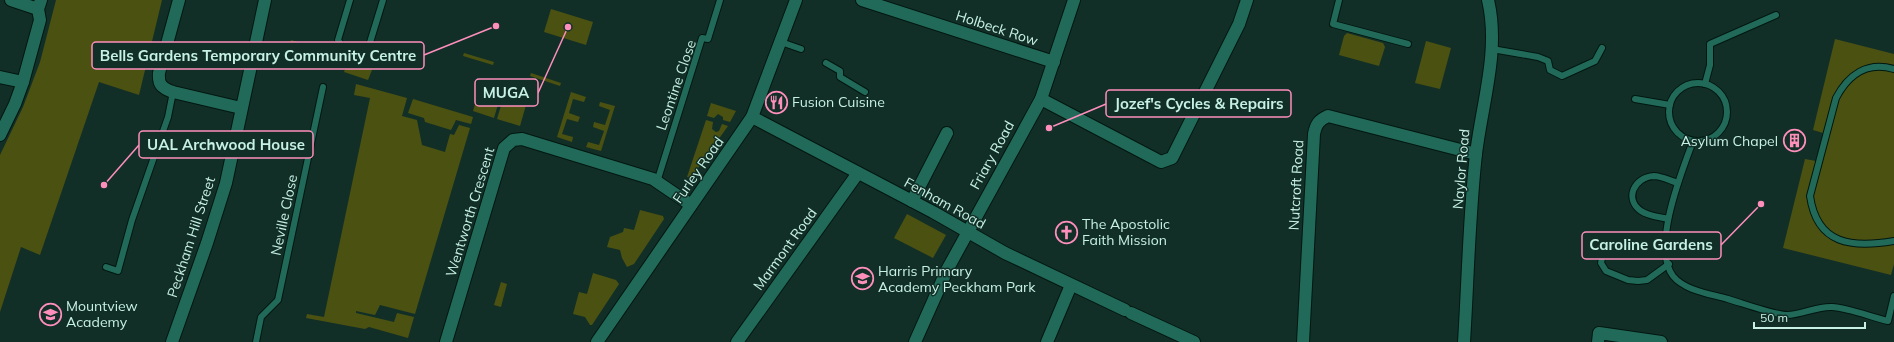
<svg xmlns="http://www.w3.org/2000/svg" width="1894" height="342" font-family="Mulish,sans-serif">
<rect width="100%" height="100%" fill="#122f27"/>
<g fill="#4b5111">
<path d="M56,0H162L139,95L99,82L40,255L21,247L0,312V155L23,107L40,62Z"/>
<path d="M551,9L593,22L586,45L544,32Z"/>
<path d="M1347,33L1383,43L1385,47L1379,66L1339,55L1344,36Z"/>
<path d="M1835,39L1894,54V264L1891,275L1783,248L1805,159L1816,161L1823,133L1813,130Z"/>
<path d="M291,40L311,46L307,62L286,55Z"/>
<path d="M1426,41L1451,48L1440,89L1415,83Z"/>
<path d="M464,53L494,62L493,65L463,56Z"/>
<path d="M347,63L372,70L368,80L344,72Z"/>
<path d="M531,73L561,83L560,86L530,76Z"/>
<path d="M356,84L407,98L402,116L417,120L422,145L445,152L450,134L454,135L459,125L470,128L415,314L380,305L375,315L356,311V313L394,322L397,313L414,317L408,338L369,327L365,329L306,318L307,314L324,317L370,98L354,95Z"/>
<path d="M479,91L495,96L494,99L499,101L494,118L473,111Z"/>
<path d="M571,92L586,97L584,102L573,99L569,113L580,117L578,122L567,119L562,134L573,137L572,142L557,137Z"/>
<path d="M413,99L473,117L471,124L456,120L451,130L425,122L424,118L408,113Z"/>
<path d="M503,99L526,105L520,126L497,119Z"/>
<path d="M600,102L615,106L601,151L586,147L588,142L599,145L604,131L593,127L594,122L605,125L610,110L599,106Z"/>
<path d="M711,103L736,111L730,122L723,120V117L718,114L714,118L707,116Z"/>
<path d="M706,120L713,122L712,129L716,132L719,131L722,124L728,126L691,178L687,177Z"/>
<path d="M640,210L663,216L664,219L634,264L627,267L622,258L620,250L607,247L610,237L623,232L624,228L634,230Z"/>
<path d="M907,214L946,235L933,258L894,238Z"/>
<path d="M593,273L616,280L619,284L592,325H590L585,317L573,314L579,292L587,294Z"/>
<path d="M501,282L507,284L501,307L494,305Z"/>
</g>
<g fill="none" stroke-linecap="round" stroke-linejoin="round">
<defs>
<g id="lane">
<path d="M350,0L338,40L342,46L361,52L368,49L383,0"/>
<path d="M1339,0L1333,24L1408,44"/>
<path d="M781,42L801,49"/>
<path d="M1492,49L1538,57L1548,61L1550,70L1562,76L1595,61L1602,48"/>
<path d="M826,63L840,71V77L865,92"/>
<path d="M1894,69C1867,61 1848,75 1836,98L1810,196C1817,245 1852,248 1894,241"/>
<circle cx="1698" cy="112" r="29"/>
<path d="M1705,84L1710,65V44L1776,15"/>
<path d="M1635,99L1670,105"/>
<path d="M1693,141C1682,171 1651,247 1673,276C1685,291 1711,294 1728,299C1742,303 1775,315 1787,315C1802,315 1817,306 1832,307C1849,308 1871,317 1888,321L1894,296"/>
<path d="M657,182L702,38L708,39L720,0"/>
<path d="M1668,219C1660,217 1648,216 1641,211C1624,199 1634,177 1654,176C1661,176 1671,181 1678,183"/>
<path d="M1666,252C1647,248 1621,236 1604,247L1601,263L1606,271L1628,280L1638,281L1647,280L1669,264"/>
<path d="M106,267L118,271L132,220L168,117L173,92"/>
<path d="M256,342L261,317L278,300L323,87"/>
</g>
<g id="street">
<path d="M11,0L38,9"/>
<path d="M179,0L159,73C158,85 162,88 173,92L241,108"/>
<path d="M862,0L1054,62"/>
<path d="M0,77L23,82"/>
<path d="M1041,99L1161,162L1172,158L1239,24L1247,0"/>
<path d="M752,117L933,212L1005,253L1125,310"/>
<path d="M0,135L15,104L23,82L40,20L38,9L41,0"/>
<path d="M912,201L947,133"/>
<path d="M1131,313L1194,342"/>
<path d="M446,342L504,148L513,140L522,139L653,179L691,205"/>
<path d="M597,342L752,117L796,0"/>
<path d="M737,342L858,173"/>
<path d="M915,342L947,270L1041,99L1074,0"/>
<path d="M1047,342L1071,285"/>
<path d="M1303,342L1314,134C1316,124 1319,120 1328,116L1476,154"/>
<path d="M1464,342C1468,279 1469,216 1476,154C1482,103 1500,51 1488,0"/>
<path d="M1598,342L1599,333L1661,342"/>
</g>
<path id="secondary" d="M172,342L207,243L226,183L265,0"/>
</defs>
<use href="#lane" stroke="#001710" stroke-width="8"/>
<use href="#street" stroke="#001710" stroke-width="14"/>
<use href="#secondary" stroke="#001710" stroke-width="14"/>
<use href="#lane" stroke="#216a59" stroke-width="6"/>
<use href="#street" stroke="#216a59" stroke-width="12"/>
<use href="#secondary" stroke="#216a59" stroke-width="12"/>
</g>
<defs>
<symbol id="restaurant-ring" viewBox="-11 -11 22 22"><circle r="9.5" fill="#122f27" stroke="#fe8ebc" stroke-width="1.5"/><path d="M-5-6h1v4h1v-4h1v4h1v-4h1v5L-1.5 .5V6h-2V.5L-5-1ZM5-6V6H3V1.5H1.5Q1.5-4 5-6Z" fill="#fe8ebc"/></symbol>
<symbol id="building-ring" viewBox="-11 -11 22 22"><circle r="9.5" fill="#122f27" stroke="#fe8ebc" stroke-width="1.5"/><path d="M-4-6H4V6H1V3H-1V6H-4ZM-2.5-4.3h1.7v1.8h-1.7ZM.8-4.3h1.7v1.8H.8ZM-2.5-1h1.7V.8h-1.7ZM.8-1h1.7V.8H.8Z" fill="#fe8ebc"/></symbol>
<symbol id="church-ring" viewBox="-11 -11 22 22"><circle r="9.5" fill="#122f27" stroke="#fe8ebc" stroke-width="1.5"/><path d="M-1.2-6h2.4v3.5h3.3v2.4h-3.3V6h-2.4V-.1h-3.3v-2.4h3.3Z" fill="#fe8ebc"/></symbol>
<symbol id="school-ring" viewBox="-11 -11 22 22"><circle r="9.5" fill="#122f27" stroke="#fe8ebc" stroke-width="1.5"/><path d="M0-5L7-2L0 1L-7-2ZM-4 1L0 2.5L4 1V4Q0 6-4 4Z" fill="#fe8ebc"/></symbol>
<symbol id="university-ring" viewBox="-11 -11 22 22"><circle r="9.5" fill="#122f27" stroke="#fe8ebc" stroke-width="1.5"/><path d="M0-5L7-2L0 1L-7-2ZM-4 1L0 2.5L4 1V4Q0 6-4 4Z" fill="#fe8ebc"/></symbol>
</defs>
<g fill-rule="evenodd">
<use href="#restaurant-ring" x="764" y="90" width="25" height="25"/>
<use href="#building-ring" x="1782" y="128" width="25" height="25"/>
<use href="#church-ring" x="1054" y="220" width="25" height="25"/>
<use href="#school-ring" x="850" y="266" width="25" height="25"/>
<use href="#university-ring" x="38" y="302" width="25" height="25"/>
</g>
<g text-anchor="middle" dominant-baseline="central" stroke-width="3" stroke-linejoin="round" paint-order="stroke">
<g font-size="14" fill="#c6f1e4" stroke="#122f27">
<text transform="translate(997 28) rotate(18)">Holbeck Row</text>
<text transform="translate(676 85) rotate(-71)">Leontine Close</text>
<text transform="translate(992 155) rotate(-61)">Friary Road</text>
<text transform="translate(1461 169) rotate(-85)">Naylor Road</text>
<text transform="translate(698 170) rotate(-55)">Furley Road</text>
<text transform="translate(1296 185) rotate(-87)">Nutcroft Road</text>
<text transform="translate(945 203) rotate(29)">Fenham Road</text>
<text transform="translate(470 212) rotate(-73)">Wentworth Crescent</text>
<text transform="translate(284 215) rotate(-78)">Neville Close</text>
<text transform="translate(191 237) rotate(-72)">Peckham Hill Street</text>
<text transform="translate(785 249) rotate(-54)">Marmont Road</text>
</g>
<g font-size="14" fill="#c6f1e4" stroke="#122f27" text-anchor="start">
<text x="792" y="102">Fusion Cuisine</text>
<text x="1778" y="141" text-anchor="end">Asylum Chapel</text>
<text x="1082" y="224">The Apostolic<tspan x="1082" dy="16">Faith Mission</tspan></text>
<text x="878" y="271">Harris Primary<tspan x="878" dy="16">Academy Peckham Park</tspan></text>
<text x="66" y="306">Mountview<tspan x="66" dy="16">Academy</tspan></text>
</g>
</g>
<path fill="none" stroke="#fe8ebc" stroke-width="1.5" d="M496 26L424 55M568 27L538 93M1049 128L1106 104M104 185L139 145M1761 204L1721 245"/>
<g fill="#fe8ebc" stroke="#122f27" stroke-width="1.5">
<circle cx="496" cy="26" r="4"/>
<circle cx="568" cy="27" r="4"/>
<circle cx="1049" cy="128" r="4"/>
<circle cx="104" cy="185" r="4"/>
<circle cx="1761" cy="204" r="4"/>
</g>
<g fill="#122f27" stroke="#fe8ebc" stroke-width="1.5">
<rect x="92" y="42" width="332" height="27" rx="4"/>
<rect x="475" y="79" width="63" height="27" rx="4"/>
<rect x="1106" y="90" width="185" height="27" rx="4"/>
<rect x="139" y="131" width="174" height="27" rx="4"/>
<rect x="1582" y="232" width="139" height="27" rx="4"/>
</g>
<g font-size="15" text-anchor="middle" font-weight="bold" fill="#c6f1e4">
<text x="258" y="61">Bells Gardens Temporary Community Centre</text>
<text x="506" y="98">MUGA</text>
<text x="1199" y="109">Jozef's Cycles &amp; Repairs</text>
<text x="226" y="150">UAL Archwood House</text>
<text x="1651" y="250">Caroline Gardens</text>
</g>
<path d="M1754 322v6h111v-6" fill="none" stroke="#c6f1e4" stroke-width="2"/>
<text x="1760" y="322" font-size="12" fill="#c6f1e4" stroke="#122f27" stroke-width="3" paint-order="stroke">50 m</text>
</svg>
